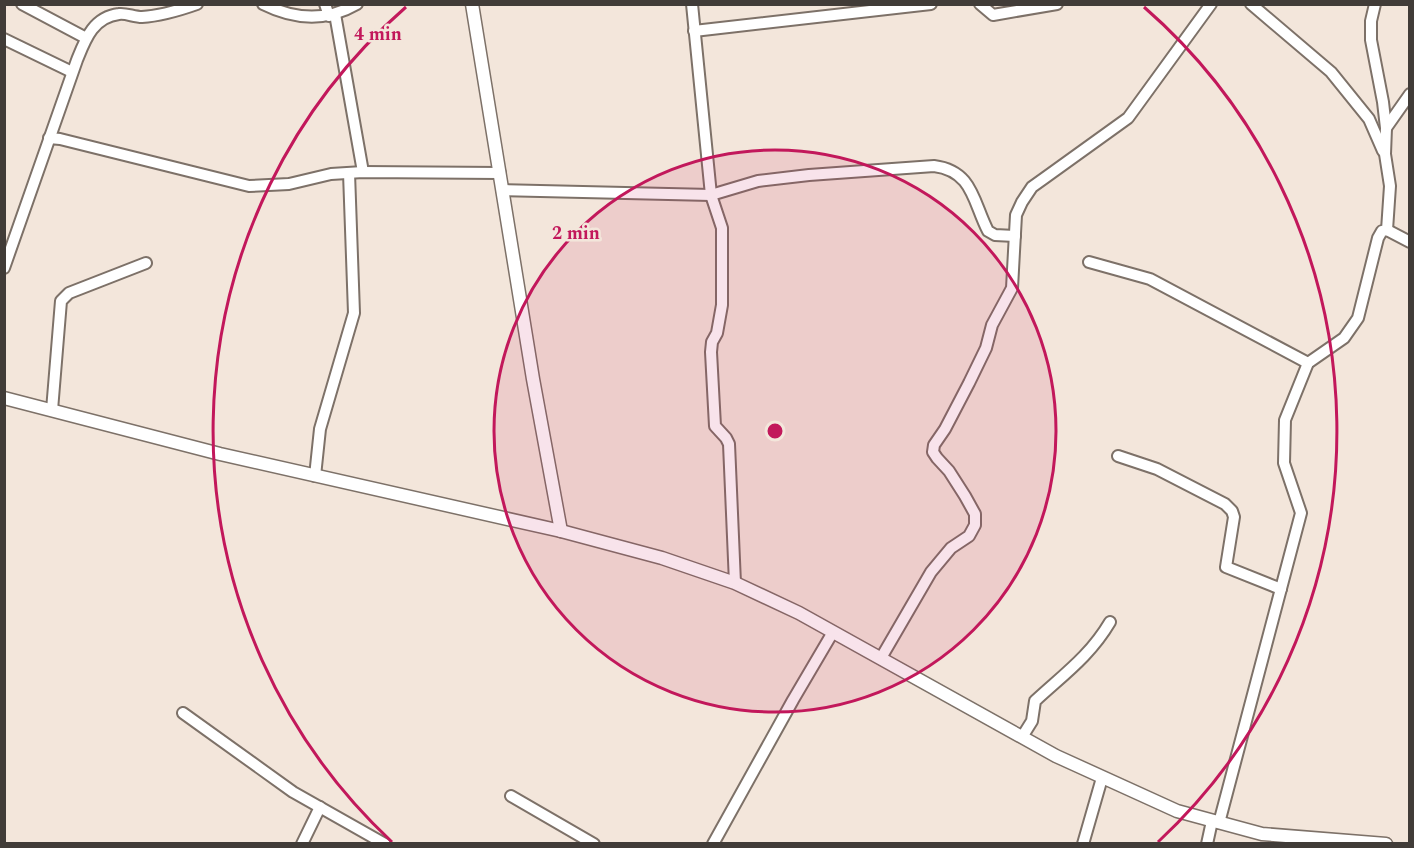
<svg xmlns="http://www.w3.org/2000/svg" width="1414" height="848" font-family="Spectral,serif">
<rect width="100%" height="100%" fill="#f3e6db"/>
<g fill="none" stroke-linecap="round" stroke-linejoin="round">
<defs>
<g id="minor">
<path d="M22,4L86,38"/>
<path d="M263,4C295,20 326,22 357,4"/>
<path d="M325,4L329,16"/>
<path d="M692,4L711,195L722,228V305L717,333L712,342L711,352L715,426L726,438L729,444L735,583"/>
<path d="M980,4L993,15L1057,4"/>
<path d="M1251,4L1331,72L1369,119L1383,151"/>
<path d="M335,14L363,172"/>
<path d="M694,31L931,4"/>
<path d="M4,39L72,72"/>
<path d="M1386,128L1410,94"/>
<path d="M49,138L60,139L249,186L289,184L331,174L363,172L500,173"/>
<path d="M502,190L711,195L758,181L809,175L934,166C973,171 973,202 988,231L995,235L1015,236"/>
<path d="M1387,230L1410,242"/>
<path d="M1089,262L1150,279L1308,363"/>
<path d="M4,268L77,60C85,40 93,17 119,14C126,13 134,17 142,17C160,16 180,10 197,4"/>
<path d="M52,410L61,301L69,293L146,263"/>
<path d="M1118,456L1157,469L1225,504L1232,511L1234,517L1226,567L1281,589"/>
<path d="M315,476L320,429L354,313L349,173"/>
<path d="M881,658L931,572L951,548L969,536L975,525V514L965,496L949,471L937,458L933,452L934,445L945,429L969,383L986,348L992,325L1012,288L1016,215L1022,202L1032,187L1046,177L1128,118L1211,4"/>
<path d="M183,713L293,792L385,844"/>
<path d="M1022,737L1032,721L1035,701C1063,675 1090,656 1110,622"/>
<path d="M511,796L594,844"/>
<path d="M1219,823L1301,513L1284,463L1285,420L1308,363L1344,338L1358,318L1378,238L1382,231L1387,230L1390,186L1385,154L1386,128L1383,102L1371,40V21L1375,4"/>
<path d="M302,844L320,807"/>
<path d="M713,844L793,700L833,632"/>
<path d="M1083,844L1102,778"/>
<path d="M1207,844L1212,821"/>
</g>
<g id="tertiary">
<path d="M472,4L533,379L561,531"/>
<path d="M4,398L220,454L561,531L662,558L735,583L799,613L1056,756L1177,811L1262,834L1386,844"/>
</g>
</defs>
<use href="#minor" stroke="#7d7168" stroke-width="14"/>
<use href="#tertiary" stroke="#7d7168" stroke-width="15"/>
<use href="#minor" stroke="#fff" stroke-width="10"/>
<use href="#tertiary" stroke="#fff" stroke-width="12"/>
</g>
<circle cx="775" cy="431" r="281" fill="#c2185b" fill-opacity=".12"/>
<g fill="none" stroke="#c2185b" stroke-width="3">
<circle cx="775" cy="431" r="281"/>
<path d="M392 842A562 562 0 0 1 406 7M1144 7A562 562 0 0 1 1158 842"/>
</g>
<circle cx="775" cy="431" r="9" fill="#c2185b" stroke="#f3e6db" stroke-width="3"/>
<g font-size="18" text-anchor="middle" font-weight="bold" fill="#c2185b" stroke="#f3e6db" stroke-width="5" stroke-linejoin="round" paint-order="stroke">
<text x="378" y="40">4 min</text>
<text x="576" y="239">2 min</text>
</g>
<rect width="1414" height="848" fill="none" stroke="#413c38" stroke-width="12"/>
</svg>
